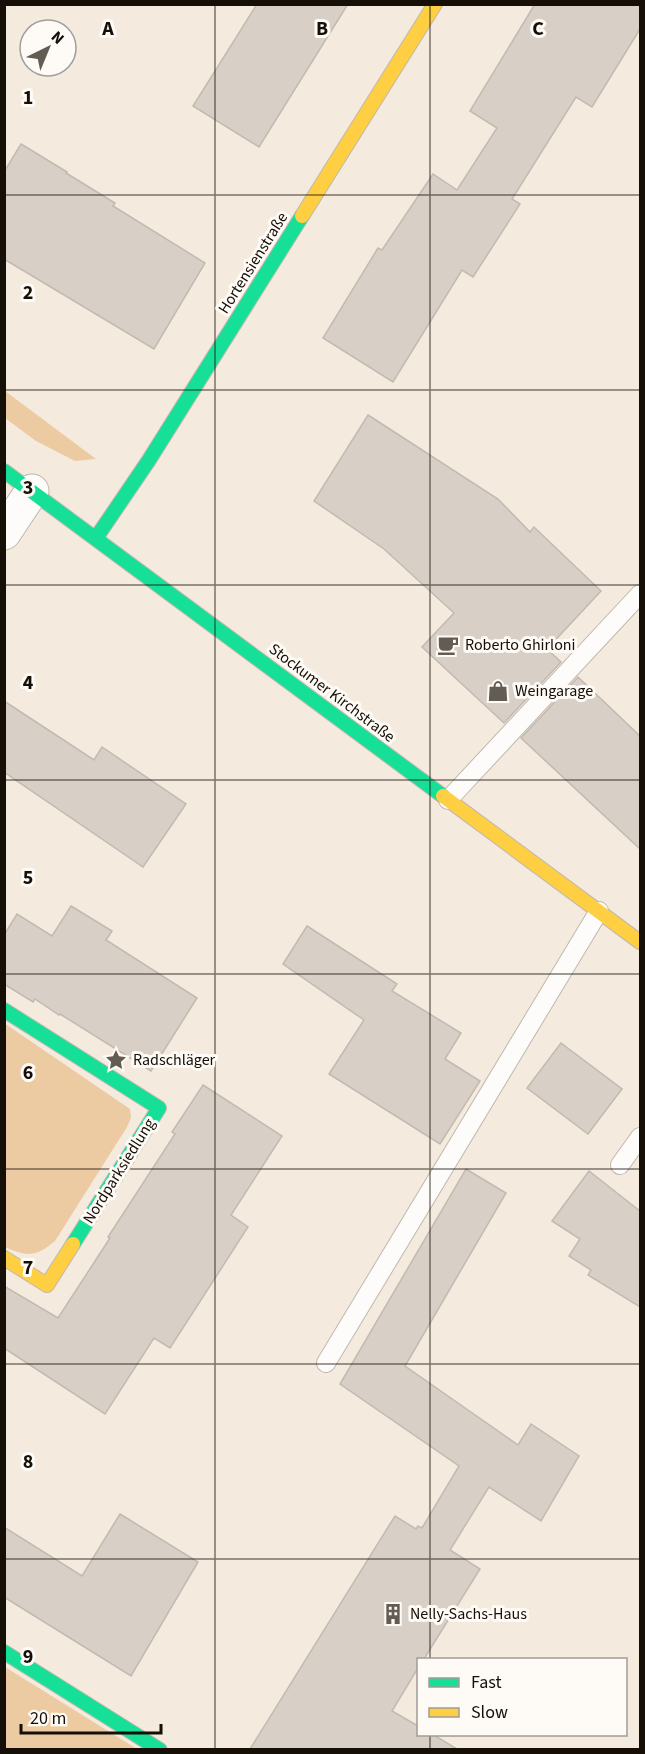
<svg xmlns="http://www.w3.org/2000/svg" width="645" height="1754" font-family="'Source Sans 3',sans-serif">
<rect width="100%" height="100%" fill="#f4eade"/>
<g fill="#eccba3">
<path d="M5,391L96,459L75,461L36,441L5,418Z"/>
<path d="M4,1023L130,1109L131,1118L127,1127L55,1241C36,1257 27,1257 5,1247Z"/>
<path d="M5,1667L137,1749H5Z"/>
</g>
<g fill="#d8d0c6" stroke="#c2bab1" stroke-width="1.5">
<path d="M257,4H348L259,147L193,106Z"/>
<path d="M535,4H640V29L592,107L576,97L512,199L520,204L473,277L462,270L393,382L323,338L378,248L382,250L433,174L457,190L497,128L470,111Z"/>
<path d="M21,144L67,172L66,173L115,203L113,206L205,263L154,349L4,259V172Z"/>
<path d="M368,415L498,499L530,532L534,527L601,591L547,649L561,662L504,723L422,647L454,613L384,549L314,501Z"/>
<path d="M578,677L640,736V849L521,738Z"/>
<path d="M4,701L94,760L102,747L186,804L143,867L4,772Z"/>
<path d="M71,906L112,931L106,940L197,998L151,1071L60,1014L59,1015L35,999L33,1002L4,984V935L17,914L52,936Z"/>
<path d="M307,926L397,984L392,991L461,1033L445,1059L480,1081L440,1144L329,1074L364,1020L283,964Z"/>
<path d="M561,1043L622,1089L588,1134L527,1088Z"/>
<path d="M203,1085L282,1136L231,1215L248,1227L170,1348L154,1338L105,1414L4,1348V1286L58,1318L110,1238L108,1237L175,1134L172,1132Z"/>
<path d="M466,1169L506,1193L405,1366L518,1445L531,1424L579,1456L541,1521L489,1487L450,1550L480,1569L424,1659H418V1668L392,1711L418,1726V1734H432L457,1749H250L395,1516L416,1529L418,1526L422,1528L459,1466L340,1384Z"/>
<path d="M589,1171L640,1211V1307L588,1275L591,1270L569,1256L580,1239L552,1221Z"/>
<path d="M120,1514L198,1562L131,1676L4,1597V1527L82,1576Z"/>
</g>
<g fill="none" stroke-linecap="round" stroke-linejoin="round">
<defs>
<g id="lane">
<path d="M448,800L640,594"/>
<path d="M620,1165L640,1137"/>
<path d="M326,1363L599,911"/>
</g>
<path id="street" d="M4,533L32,491"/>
<g id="fast">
<path d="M4,471L443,796"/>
<path d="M96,538L149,460L302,216"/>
<path d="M4,1010L159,1108L73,1244"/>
<path d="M4,1652L160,1750"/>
</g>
<g id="slow">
<path d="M302,216L435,4"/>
<path d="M443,796L640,942"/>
<path d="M4,1258L47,1285L73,1244"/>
</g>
</defs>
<use href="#lane" stroke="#c0b8af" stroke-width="20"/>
<use href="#street" stroke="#c0b8af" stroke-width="35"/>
<use href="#fast" stroke="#c0b8af" stroke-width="16"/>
<use href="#slow" stroke="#c0b8af" stroke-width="16"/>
<use href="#lane" stroke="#fdfcfa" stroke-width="18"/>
<use href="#street" stroke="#fdfcfa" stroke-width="33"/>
<use href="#fast" stroke="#16e098" stroke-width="14"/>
<use href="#slow" stroke="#ffcf43" stroke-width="14"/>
</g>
<path fill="none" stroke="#150f08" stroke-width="1.5" stroke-opacity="0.55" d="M215,4V1750M430,4V1660M4,195H640M4,390H640M4,585H640M4,780H640M4,974H640M4,1169H640M4,1364H640M4,1559H640M430,1734V1750"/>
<defs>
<symbol id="cafe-bare" viewBox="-9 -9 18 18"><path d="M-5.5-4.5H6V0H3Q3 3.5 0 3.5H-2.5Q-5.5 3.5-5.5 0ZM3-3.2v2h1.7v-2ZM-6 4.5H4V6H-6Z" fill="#635c53" stroke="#fefaf6" stroke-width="2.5" paint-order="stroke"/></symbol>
<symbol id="shop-bare" viewBox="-9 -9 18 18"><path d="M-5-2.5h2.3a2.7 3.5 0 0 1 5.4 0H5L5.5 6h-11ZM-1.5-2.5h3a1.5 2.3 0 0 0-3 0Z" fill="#635c53" stroke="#fefaf6" stroke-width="2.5" paint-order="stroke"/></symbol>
<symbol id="sight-bare" viewBox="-9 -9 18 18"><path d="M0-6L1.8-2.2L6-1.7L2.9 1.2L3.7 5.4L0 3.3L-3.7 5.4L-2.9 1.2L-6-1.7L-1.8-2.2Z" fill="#635c53" stroke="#fefaf6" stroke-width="2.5" paint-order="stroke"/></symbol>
<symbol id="building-bare" viewBox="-9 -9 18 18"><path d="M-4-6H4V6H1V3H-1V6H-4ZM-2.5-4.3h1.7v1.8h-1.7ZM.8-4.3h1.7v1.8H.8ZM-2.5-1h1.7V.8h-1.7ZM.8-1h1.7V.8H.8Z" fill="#635c53" stroke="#fefaf6" stroke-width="2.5" paint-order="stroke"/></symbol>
</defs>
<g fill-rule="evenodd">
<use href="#cafe-bare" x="433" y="630" width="30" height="30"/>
<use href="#shop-bare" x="483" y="676" width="30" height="30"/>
<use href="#sight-bare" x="101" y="1045" width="30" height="30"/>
<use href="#building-bare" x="378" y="1599" width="30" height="30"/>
</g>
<g text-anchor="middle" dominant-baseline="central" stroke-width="6" stroke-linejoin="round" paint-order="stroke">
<g font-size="16" fill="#150f08" stroke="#fefaf6">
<text transform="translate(253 263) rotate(-58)">Hortensienstraße</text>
<text transform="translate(332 693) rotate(37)">Stockumer Kirchstraße</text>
<text transform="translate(119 1171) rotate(-58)">Nordparksiedlung</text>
</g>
<g font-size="16" fill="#150f08" stroke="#fefaf6" text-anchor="start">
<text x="465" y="645">Roberto Ghirloni</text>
<text x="515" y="691">Weingarage</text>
<text x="133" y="1060">Radschläger</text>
<text x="410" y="1614">Nelly-Sachs-Haus</text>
</g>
</g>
<g font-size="20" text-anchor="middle" font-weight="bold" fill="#150f08" stroke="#fefaf6" stroke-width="6" stroke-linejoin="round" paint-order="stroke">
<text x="108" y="35">A</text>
<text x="322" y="35">B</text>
<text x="538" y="35">C</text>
<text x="28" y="104">1</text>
<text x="28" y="299">2</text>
<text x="28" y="494">3</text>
<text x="28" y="689">4</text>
<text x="28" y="884">5</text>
<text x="28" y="1079">6</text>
<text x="28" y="1274">7</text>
<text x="28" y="1468">8</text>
<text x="28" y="1663">9</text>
</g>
<rect width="645" height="1754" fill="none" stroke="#150f08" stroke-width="12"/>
<rect x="417" y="1658" width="210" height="78" fill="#fefaf6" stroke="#a19c97" stroke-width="1.5"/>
<rect x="429" y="1678" width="30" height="9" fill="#16e098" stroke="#a19c97" stroke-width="1.5"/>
<text x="471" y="1688" font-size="18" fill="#150f08">Fast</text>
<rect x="429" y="1708" width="30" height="9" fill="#ffcf43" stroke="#a19c97" stroke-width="1.5"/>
<text x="471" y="1718" font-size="18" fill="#150f08">Slow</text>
<g transform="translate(48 48) rotate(43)"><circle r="28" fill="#fefaf6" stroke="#a19c97" stroke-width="1.5"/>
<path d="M0-4.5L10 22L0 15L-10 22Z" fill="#635c53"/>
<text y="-9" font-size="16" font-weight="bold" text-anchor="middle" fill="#150f08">N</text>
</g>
<path d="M21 1724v9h140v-9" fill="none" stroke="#150f08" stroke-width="3"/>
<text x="30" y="1724" font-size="18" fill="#150f08" stroke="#fefaf6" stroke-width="4.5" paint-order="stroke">20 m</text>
</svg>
